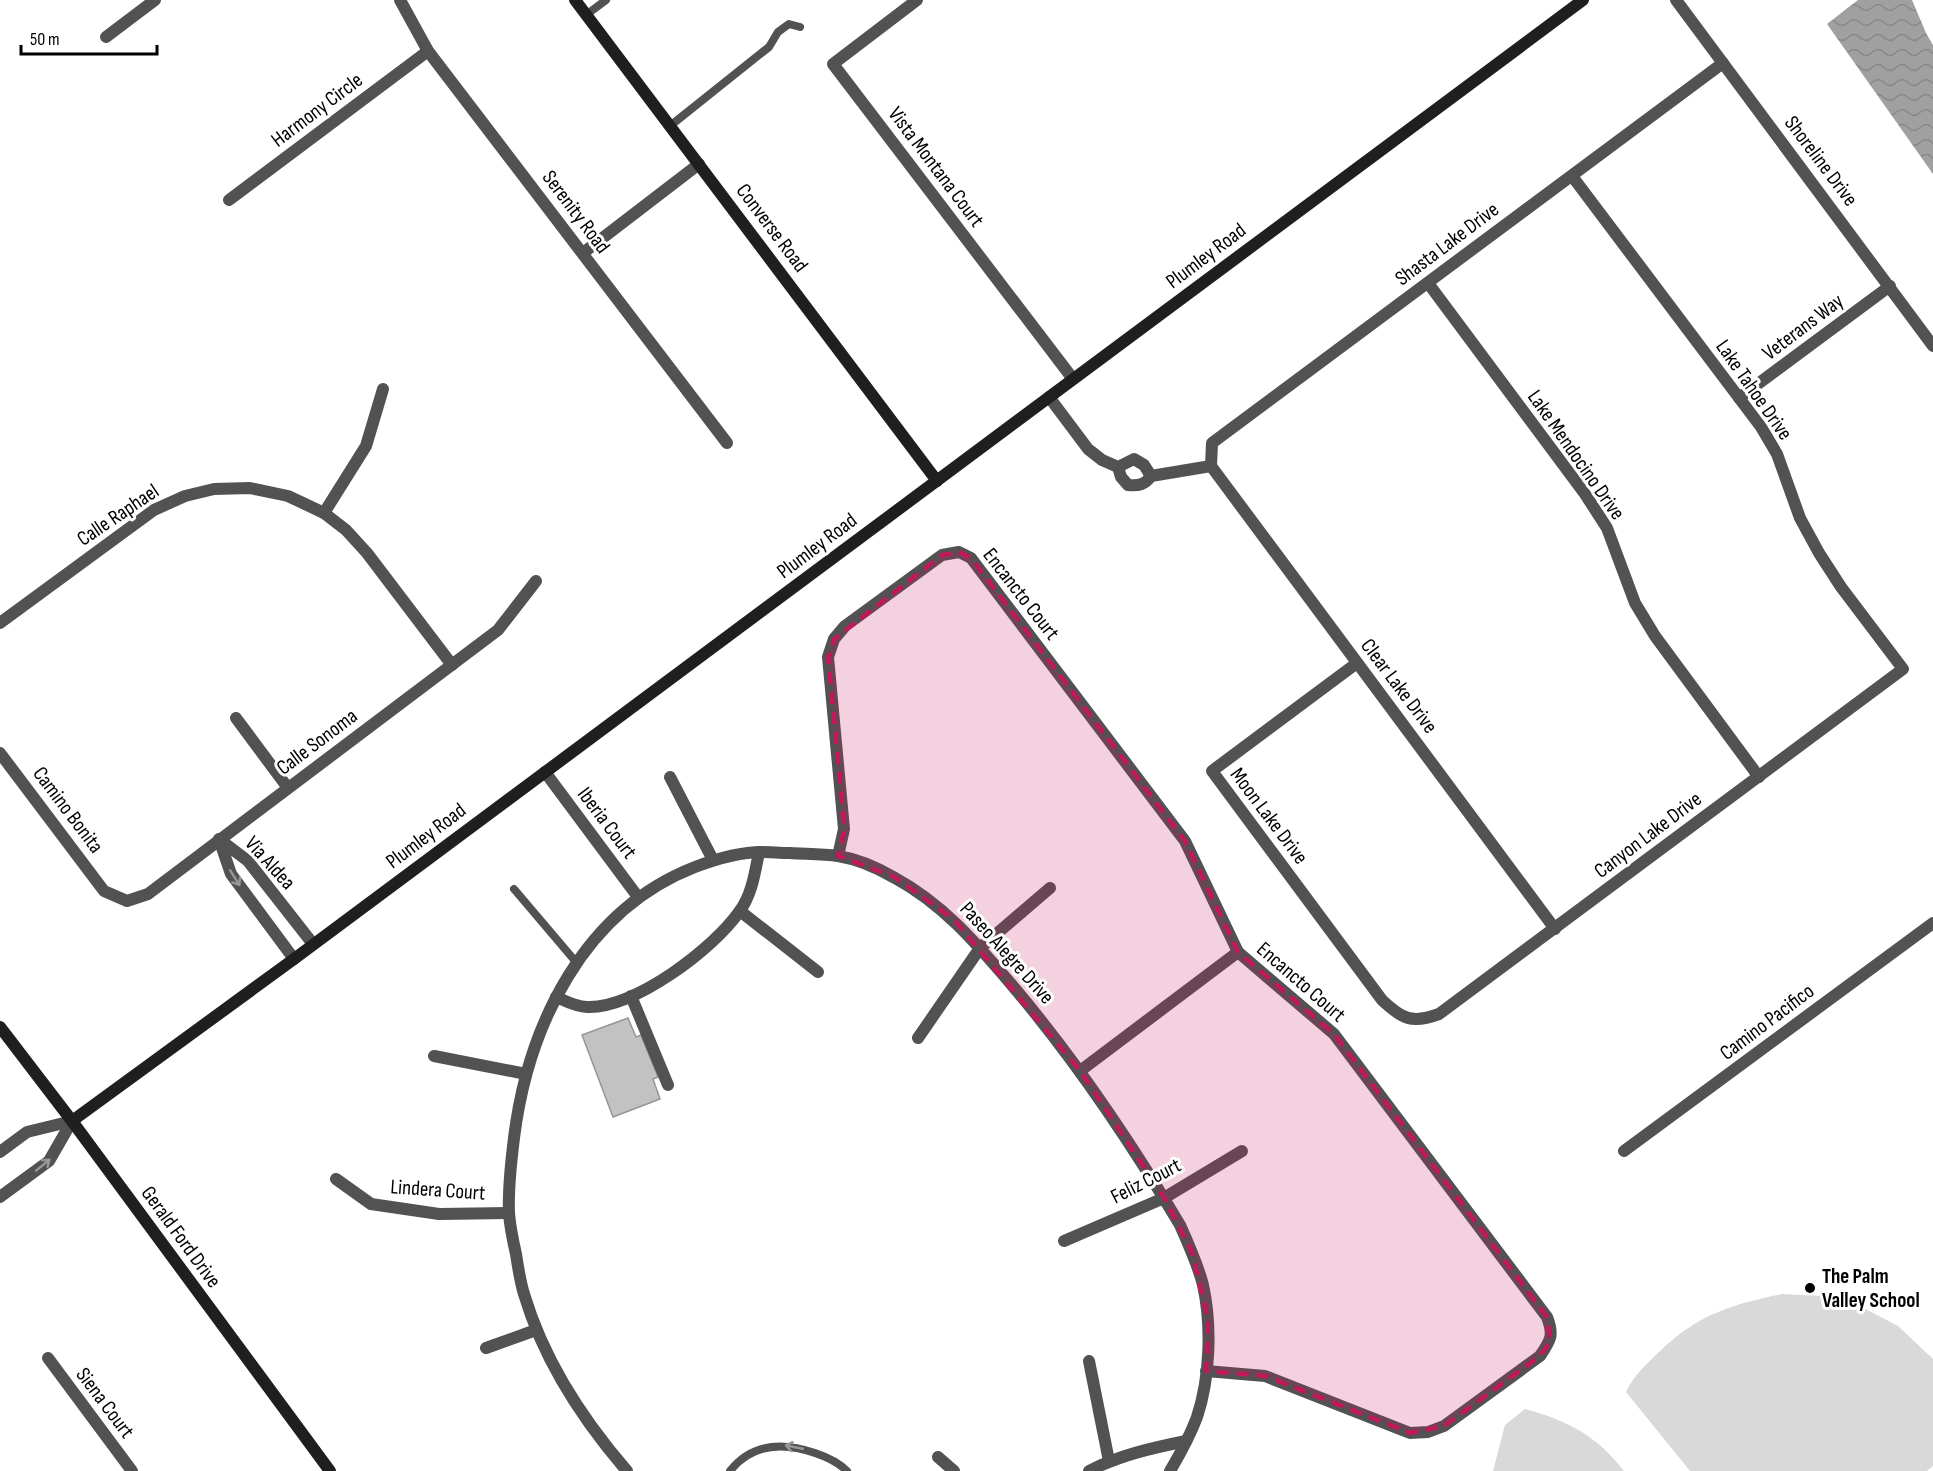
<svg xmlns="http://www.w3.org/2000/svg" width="1933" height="1471" font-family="'Sofia Sans Condensed',sans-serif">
<defs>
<pattern id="water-waves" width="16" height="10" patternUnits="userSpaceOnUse" patternTransform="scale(1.5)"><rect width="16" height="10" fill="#a0a0a0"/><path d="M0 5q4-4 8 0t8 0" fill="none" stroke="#888"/></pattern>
</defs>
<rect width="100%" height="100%" fill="#fff"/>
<g fill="#d9d9d9">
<path d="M1782,1294L1824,1296L1858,1305L1898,1326L1933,1359V1466L1927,1471H1690L1626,1392C1633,1378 1641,1369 1652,1359C1692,1317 1727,1305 1782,1294Z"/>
<path d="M1525,1409C1567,1420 1597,1436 1624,1471H1493L1505,1425Z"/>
</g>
<path fill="url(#water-waves)" d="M1858,0H1912L1926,33L1933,45V174L1827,24Z"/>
<path fill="#c2c2c2" stroke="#969696" stroke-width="1.5" d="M628,1018L636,1037L641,1035L658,1077L653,1079L660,1099L613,1117L582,1035Z"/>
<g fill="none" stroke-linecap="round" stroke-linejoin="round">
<g stroke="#525252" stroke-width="8">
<path d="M586,15L606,0"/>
<path d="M670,126L769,47L778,32L789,24L800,27"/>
<path d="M514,889L576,962"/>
<path d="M730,1471C752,1443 783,1442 815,1453C827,1457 838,1462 847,1471"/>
</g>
<g stroke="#525252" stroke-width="12">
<path d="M400,0L428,51L727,443"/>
<path d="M917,0L833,64L1073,379"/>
<path d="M1676,0L1933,346"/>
<path d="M106,37L155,0"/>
<path d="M229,200L428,51"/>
<path d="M583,253L699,164"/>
<path d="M1428,283L1585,494L1607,528L1635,603L1655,636L1759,777"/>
<path d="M1049,397L1088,449L1102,460L1118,467L1134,459L1144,465L1151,476"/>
<path d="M1739,398L1890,286"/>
<path d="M1211,466L1212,443L1723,63"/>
<path d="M1211,466L1555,929"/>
<path d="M1118,467L1121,477L1128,485C1138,486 1145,485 1151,476L1211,466"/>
<path d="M324,513L366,446L383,389"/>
<path d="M0,623L154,510L185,496L214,489L250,488L288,496L324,513L346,530L367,553L452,665"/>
<path d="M1357,663L1212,771L1382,1000C1402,1019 1412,1024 1439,1014L1903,669L1841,587L1819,553L1800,518L1777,454L1761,427L1572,176"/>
<path d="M236,718L288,788"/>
<path d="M0,753L104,891L127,901L148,894L498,630L536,581"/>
<path d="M545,772L638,897"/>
<path d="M670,777L713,860"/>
<path d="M838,856L844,829L828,657L834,639L845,626L942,555L959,552L971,558L1185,841L1238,952L1334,1034L1547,1317C1554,1335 1551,1340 1540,1356L1444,1426L1428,1432L1410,1433L1265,1376L1206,1371"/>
<path d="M740,911L818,972"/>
<path d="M294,959L231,874L219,839L248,861L313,944"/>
<path d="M631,996L668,1085"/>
<path d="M556,997C565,1001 577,1007 587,1007C634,1009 713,949 739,912C752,895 755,872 759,852"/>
<path d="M918,1038L980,948L1050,888"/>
<path d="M434,1056L526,1074"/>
<path d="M1080,1071L1238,952"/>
<path d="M1624,1151L1933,923"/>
<path d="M0,1152L27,1132L72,1121"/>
<path d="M336,1179L371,1204L439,1214L509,1213"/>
<path d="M0,1197L49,1161L72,1121"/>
<path d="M1064,1241L1164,1198L1242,1151"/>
<path d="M486,1348L536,1330"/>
<path d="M48,1358L132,1471"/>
<path d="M1089,1361L1109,1461"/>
<path d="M938,1457L954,1471"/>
<path d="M627,1471C582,1419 544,1361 524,1294C520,1281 518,1267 516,1254C513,1241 510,1227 509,1213C508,1189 511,1162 514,1138C528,1025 584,910 695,867C716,859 740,852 762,852C771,852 780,853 790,853C805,854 822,854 838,856C857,859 878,868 895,878C943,904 976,943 1011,984C1074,1058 1130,1141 1180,1225C1189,1245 1198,1265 1203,1285C1212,1326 1210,1378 1197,1417C1190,1436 1180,1454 1170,1471"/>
<path d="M1089,1471C1120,1455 1152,1448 1186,1441"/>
</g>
<g stroke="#1f1f1f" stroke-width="12">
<path d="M575,0L937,481"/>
<path d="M0,1027L72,1121L330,1471"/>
<path d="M72,1121L294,959L1583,0"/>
</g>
</g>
<defs><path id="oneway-shaft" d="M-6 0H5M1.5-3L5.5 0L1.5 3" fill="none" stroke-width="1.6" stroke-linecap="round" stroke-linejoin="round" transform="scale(1.5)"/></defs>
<g stroke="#979797">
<use href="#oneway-shaft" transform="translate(235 878) rotate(58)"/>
<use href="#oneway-shaft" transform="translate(43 1165) rotate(-39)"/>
<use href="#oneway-shaft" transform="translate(794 1447) rotate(-169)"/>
</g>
<path fill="#c2185b" fill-opacity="0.2" stroke="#c2185b" stroke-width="4.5" stroke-dasharray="12 8" stroke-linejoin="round" d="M959,552L971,558L1185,841L1238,952L1334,1034L1547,1317L1550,1342L1540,1356L1444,1426L1410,1433L1265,1376L1206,1371L1208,1321L1192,1253L1164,1198L1080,1071L953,919L894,877L838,856L844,829L828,657L834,639L942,555Z"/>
<circle fill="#000" stroke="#fff" stroke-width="2" cx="1810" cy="1288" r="6"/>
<g text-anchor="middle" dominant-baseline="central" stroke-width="6" stroke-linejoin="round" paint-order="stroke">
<g font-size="21" fill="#000" stroke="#fff">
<text transform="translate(317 110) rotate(-37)">Harmony Circle</text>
<text transform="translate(1821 161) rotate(53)">Shoreline Drive</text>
<text transform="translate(936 167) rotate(53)">Vista Montana Court</text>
<text transform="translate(576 212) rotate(53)">Serenity Road</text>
<text transform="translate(772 228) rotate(53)">Converse Road</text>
<text transform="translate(1447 244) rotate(-37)">Shasta Lake Drive</text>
<text transform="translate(1206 256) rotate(-37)">Plumley Road</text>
<text transform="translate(1803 327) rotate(-37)">Veterans Way</text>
<text transform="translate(1754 390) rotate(55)">Lake Tahoe Drive</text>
<text transform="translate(1576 455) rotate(55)">Lake Mendocino Drive</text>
<text transform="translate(118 515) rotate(-34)">Calle Raphael</text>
<text transform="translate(817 546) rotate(-37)">Plumley Road</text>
<text transform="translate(1021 594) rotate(52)">Encancto Court</text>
<text transform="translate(1399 686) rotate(53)">Clear Lake Drive</text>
<text transform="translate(317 742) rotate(-37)">Calle Sonoma</text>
<text transform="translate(68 810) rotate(53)">Camino Bonita</text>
<text transform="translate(1269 816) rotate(53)">Moon Lake Drive</text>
<text transform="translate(607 823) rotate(53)">Iberia Court</text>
<text transform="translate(1648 835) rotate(-37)">Canyon Lake Drive</text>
<text transform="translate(426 836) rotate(-37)">Plumley Road</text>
<text transform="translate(270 863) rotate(48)">Via Aldea</text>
<text transform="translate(1007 953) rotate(48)">Paseo Alegre Drive</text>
<text transform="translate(1301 982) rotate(41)">Encancto Court</text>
<text transform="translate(1767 1022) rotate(-37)">Camino Pacifico</text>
<text transform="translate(1146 1181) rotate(-27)">Feliz Court</text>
<text transform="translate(438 1190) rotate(4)">Lindera Court</text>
<text transform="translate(181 1237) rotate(54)">Gerald Ford Drive</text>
<text transform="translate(105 1403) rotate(53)">Siena Court</text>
</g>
<g font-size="21" font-weight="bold" fill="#000" stroke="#fff" text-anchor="start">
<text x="1822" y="1276">The Palm<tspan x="1822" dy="24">Valley School</tspan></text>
</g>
</g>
<path d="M21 45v9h136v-9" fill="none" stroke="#000000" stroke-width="3"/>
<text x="30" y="45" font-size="18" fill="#000000" stroke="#ffffff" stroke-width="4.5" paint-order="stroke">50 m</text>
</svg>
